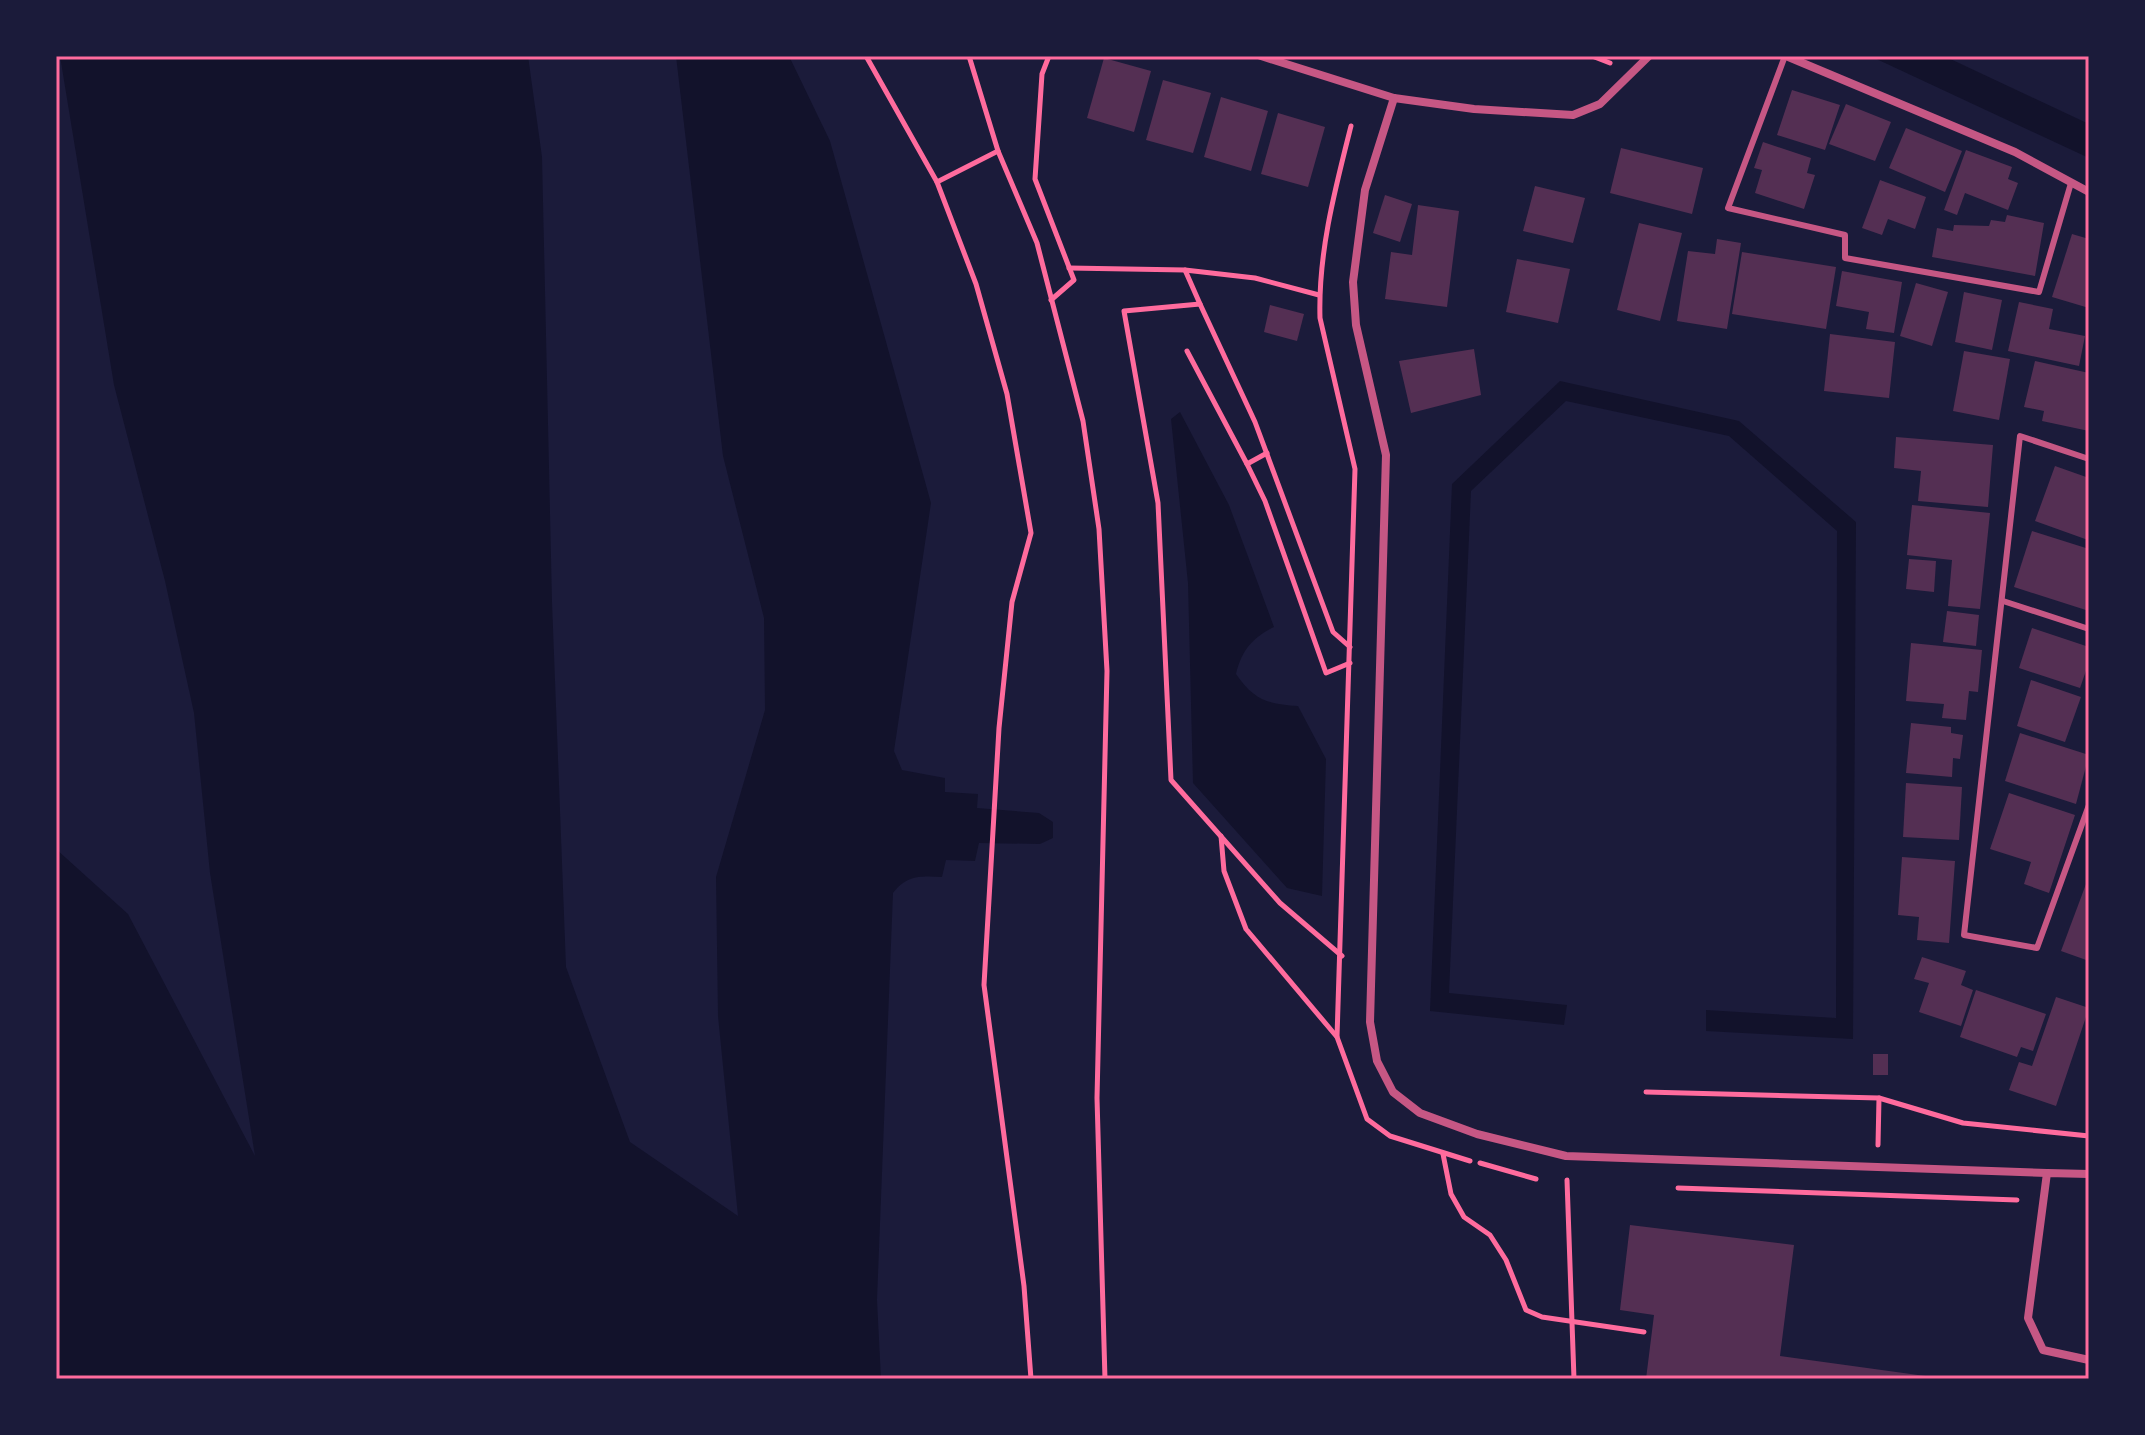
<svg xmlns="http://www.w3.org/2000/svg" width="2145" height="1435" font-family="Manrope,sans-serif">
<rect width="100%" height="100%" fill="#1b1b3a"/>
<g fill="#12122b">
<path d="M60,56H528L542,157L552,602L566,967L630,1142L738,1216L718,1016L716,877L765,710L764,618L723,456L676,56H789L830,141L931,503L894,751L902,770L945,778V792L978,794L977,808L1039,813L1053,822V838L1040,844L979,843L975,861L946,860L942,877C920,876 907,875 893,893L877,1300L881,1379H56V849L128,914L255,1156L210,873L194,713L165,581L114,385Z"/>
<path d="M1870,56H1944L2089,124V158Z"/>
<path d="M1560,381L1739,421L1856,522L1853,1039L1706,1031V1010L1836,1018L1837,531L1729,436L1566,401L1471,491L1449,993L1567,1005L1564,1025L1430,1011L1452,484Z"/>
<path d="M1180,412L1229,505L1274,627C1252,638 1242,650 1236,674C1254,700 1267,704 1298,706L1326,759L1322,896L1287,888L1193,783L1188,583L1171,419Z"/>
</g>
<g fill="#542f53">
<path d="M1104,58L1151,71L1134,132L1087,118Z"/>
<path d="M1163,80L1211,93L1193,153L1146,140Z"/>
<path d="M1792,90L1840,105L1825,150L1777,135Z"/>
<path d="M1221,97L1268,111L1251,171L1204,157Z"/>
<path d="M1846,104L1891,122L1875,161L1829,144Z"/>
<path d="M1278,113L1325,127L1308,187L1261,174Z"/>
<path d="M1906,128L1962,151L1945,192L1889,168Z"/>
<path d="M1763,142L1811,158L1807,173L1815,175L1804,209L1755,193L1762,170L1754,168Z"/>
<path d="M1621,148L1703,168L1692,214L1610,193Z"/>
<path d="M1966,150L2012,167L2008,179L2018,183L2008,210L1965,193L1957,215L1944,210Z"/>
<path d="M1880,180L1926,197L1915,229L1888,219L1882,235L1862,228Z"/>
<path d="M1535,186L1585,198L1573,243L1523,231Z"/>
<path d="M1385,195L1412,204L1400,242L1373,233Z"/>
<path d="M1418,205L1459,211L1447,307L1385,299L1391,252L1412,255Z"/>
<path d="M2007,215L2044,223L2035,276L1932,257L1937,228L1953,231L1954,225L1989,226L1991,220L2005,222Z"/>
<path d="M1639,223L1682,233L1660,321L1617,310Z"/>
<path d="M2072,234L2089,239V308L2052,297Z"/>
<path d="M1717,239L1741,243L1727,329L1677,321L1688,251L1715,254Z"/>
<path d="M1742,252L1836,267L1826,329L1732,314Z"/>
<path d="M1517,259L1570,269L1558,323L1506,312Z"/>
<path d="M1842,271L1902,282L1894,333L1866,329L1869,312L1836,306Z"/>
<path d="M1916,283L1948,292L1932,346L1900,336Z"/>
<path d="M1964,292L2002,300L1992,350L1955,342Z"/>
<path d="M2019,302L2053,309L2049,329L2085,336L2079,366L2008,351Z"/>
<path d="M1270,305L1304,314L1297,341L1264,332Z"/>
<path d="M1830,334L1895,342L1889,398L1824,391Z"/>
<path d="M1474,349L1481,395L1411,413L1399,361Z"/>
<path d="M1964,351L2010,359L1999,420L1953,411Z"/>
<path d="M2035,361L2089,373V431L2042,421L2044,411L2024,407Z"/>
<path d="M1896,437L1993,445L1988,507L1918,501L1921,471L1894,468Z"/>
<path d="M2055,466L2089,478L2088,540L2035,521Z"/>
<path d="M1912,505L1990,513L1980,609L1948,606L1952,560L1907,555Z"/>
<path d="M2032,531L2089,549V611L2014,587Z"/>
<path d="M1909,559L1936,561L1934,592L1906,589Z"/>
<path d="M1947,611L1979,615L1976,646L1943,642Z"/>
<path d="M2032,628L2089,647V662L2080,688L2019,668Z"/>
<path d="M1911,643L1982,650L1978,692L1969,691L1966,720L1942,718L1944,704L1906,701Z"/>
<path d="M2031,680L2081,697L2065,742L2017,726Z"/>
<path d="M1911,723L1951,727V733L1963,735L1960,759L1953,758L1952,777L1906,773Z"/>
<path d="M2020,733L2089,755L2076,804L2005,781Z"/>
<path d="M1906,783L1962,787L1959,840L1903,837Z"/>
<path d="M2009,793L2075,815L2049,893L2024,884L2031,862L1990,849Z"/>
<path d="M1902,857L1955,861L1949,943L1917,940L1919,917L1898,915Z"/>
<path d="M2089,876V961L2061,951Z"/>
<path d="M1922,957L1966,971L1961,985L1973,990L1961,1026L1919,1012L1929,983L1914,979Z"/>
<path d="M1976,990L2046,1014L2033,1051L2021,1047L2017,1057L1960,1037Z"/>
<path d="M2056,997L2089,1008L2056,1106L2009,1090L2019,1062L2032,1066Z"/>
<rect x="1873" y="1054" width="15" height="21"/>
<path d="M1630,1225L1794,1245L1780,1356L1947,1379H1646L1654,1315L1620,1310Z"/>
</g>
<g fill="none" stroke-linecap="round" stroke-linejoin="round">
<g stroke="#ff6b9d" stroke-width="5">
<path d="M866,56L937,182L976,284L1007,394L1031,533L1012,602L999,728L984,985L1024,1286L1031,1379"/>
<path d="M969,56L998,151L1037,243L1083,421L1099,529L1107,671L1097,1098L1105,1379"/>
<path d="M1049,56L1042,74L1035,179L1074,280L1051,300"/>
<path d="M1592,56L1610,63"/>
<path d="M937,182L998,151"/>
<path d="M1069,268L1185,270"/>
<path d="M1200,304L1185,270L1255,278L1319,295"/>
<path d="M1187,351L1247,464L1267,453"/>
<path d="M1247,464L1265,501L1326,673L1350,663"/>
<path d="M1221,836L1224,871L1246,929L1337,1037L1367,1119L1390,1136L1470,1161"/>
<path d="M1342,956L1280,903L1171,780L1158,503L1124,311L1200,304L1255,422L1333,632L1350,647"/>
<path d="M1337,1037L1355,469L1320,318C1318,253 1335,189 1351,126"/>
<path d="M1646,1092L1879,1098L1963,1123L2089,1136"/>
<path d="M1878,1145L1879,1098"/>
<path d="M1443,1154L1451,1194L1464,1217L1490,1235L1506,1260L1526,1310L1542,1317L1644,1332"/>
<path d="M1480,1163L1536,1179"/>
<path d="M1567,1180L1574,1379"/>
<path d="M1678,1188L2017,1200"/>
</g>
<g stroke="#c65784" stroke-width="6">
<path d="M1785,56L1728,208L1845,235V258L2039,292L2071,183"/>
<path d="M2089,459L2020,436L1964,935L2037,948L2089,805"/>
<path d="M2003,601L2089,629"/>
</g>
<g stroke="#c65784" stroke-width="8">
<path d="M1261,56L1394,98L1474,109L1573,115L1600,104L1649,56"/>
<path d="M1786,56L2015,152L2089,192"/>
<path d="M1394,98L1365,190L1353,282L1356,325L1386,455L1370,1022L1377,1061L1393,1092L1420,1113L1477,1134L1566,1156L2047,1173"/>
<path d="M2089,1174L2047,1173L2028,1318L2043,1350L2089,1360"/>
</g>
</g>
<rect width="2145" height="1435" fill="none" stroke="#1b1b3a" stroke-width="116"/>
<rect x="58" y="58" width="2029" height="1319" fill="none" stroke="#ff6b9d" stroke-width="3"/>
</svg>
